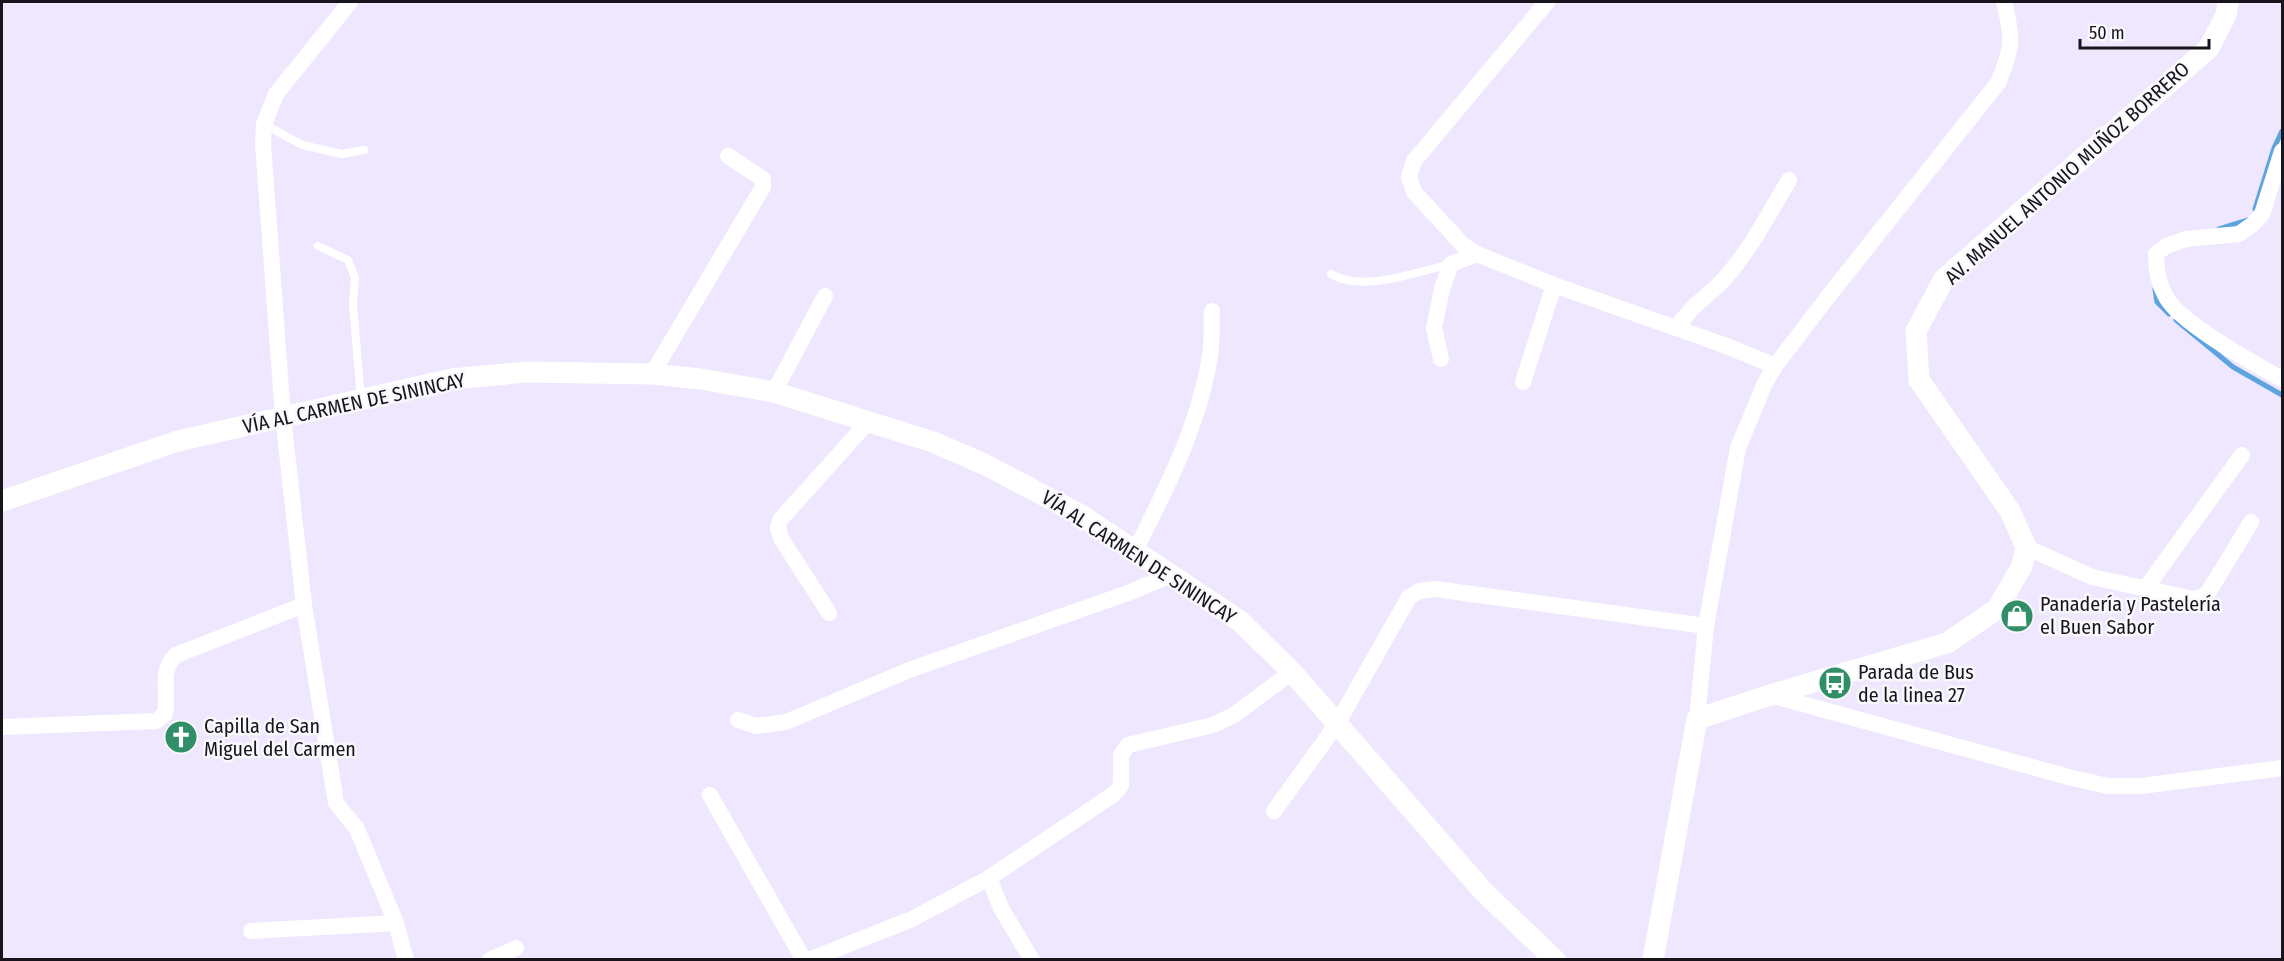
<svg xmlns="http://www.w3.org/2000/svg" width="2284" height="961" font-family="'Fira Sans Condensed',sans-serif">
<rect width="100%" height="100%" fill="#efe7fe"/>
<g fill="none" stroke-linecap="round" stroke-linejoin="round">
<g stroke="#5da4df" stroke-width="5">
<path d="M2255,209L2274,148L2282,131"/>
<path d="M2219,229L2248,220"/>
<path d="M2155,289L2157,302L2169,314"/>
<path d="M2176,320L2233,367L2282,395"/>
</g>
<g stroke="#fff" stroke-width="8">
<path d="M264,124L302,145L342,154L364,150"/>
<path d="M318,246L348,260L355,278L353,305L361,399"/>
<path d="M1331,274C1362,293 1417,272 1451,264"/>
</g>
<g stroke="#fff" stroke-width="16">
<path d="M1547,2L1414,161L1409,177L1414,192L1463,245L1477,254L1554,285L1724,345L1775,366"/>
<path d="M2282,151L2262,214L2253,224L2239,234L2186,239L2166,246L2156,254C2156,269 2158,283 2165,295C2177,322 2255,364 2282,379"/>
<path d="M1677,328C1692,304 1707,298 1725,278C1751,249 1769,213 1789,180"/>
<path d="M1441,359L1434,328L1442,289L1451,264L1477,254"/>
<path d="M652,374L763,187V179L728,156"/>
<path d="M1523,382L1554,285"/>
<path d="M774,392L825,296"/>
<path d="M2026,547L2092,577L2193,599L2202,597L2208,593L2251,522"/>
<path d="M1135,551C1167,487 1202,420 1211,348C1212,336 1211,323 1212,311"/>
<path d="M2145,589L2242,455"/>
<path d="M304,605L336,803L357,829L396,923L406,960"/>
<path d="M829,613L782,540L778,529L780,520L869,421"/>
<path d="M1770,695L2072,778L2108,786H2141L2282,768"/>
<path d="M1697,719L1706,626L1738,448L1765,383L1775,366L1834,289L1998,83C2013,48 2013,37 2004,2"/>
<path d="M738,720L756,726L786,722L909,670L1128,593L1171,575"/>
<path d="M2,727L156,721L165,714C169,694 159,670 176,655L304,605L283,417L263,144L264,124L276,94L350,2"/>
<path d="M710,795L804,960"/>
<path d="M1274,811L1337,724L1409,597L1419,591L1435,589L1706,626"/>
<path d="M989,878L1001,908L1032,960"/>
<path d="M251,931L396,923"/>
<path d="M490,960L516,948"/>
<path d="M809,960L912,919L989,878L1114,794L1121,786V755L1128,745L1213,725L1234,715L1292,672"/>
</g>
<g stroke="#fff" stroke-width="21">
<path d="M2,501L178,441L452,379L527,372L652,374L701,379L774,392L933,442L984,464L1081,515L1240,621L1292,672L1483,891L1555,960"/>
<path d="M1653,960L1697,719L1770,695L1947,643L1997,609L2022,566L2026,547L2010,511L1919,380L1916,331L1944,279L2209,48L2226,15L2228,2"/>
</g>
</g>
<defs>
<symbol id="shop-disc" viewBox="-11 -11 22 22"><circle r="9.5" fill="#308f67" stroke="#f9f8fc"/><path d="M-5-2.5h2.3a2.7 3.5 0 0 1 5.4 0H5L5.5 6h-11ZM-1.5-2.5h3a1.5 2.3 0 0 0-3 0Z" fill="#fff"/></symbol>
<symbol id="bus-disc" viewBox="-11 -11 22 22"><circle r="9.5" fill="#308f67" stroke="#f9f8fc"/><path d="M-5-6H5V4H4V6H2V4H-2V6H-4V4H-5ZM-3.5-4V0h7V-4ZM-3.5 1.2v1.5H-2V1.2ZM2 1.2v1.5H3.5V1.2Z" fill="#fff"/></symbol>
<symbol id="church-disc" viewBox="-11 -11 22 22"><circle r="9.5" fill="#308f67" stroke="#f9f8fc"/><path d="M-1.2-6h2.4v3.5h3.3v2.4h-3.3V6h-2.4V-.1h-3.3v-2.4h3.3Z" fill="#fff"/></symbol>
</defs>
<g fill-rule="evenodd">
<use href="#shop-disc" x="1998" y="597" width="38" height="38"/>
<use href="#bus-disc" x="1816" y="664" width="38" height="38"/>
<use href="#church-disc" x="162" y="718" width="38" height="38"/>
</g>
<g text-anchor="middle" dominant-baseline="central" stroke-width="5" stroke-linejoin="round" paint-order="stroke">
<g font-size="20" fill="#17141b" stroke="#f9f8fc">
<text transform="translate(2067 173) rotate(-42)">AV. MANUEL ANTONIO MUÑOZ BORRERO</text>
<text transform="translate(354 403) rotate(-12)">VÍA AL CARMEN DE SININCAY</text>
<text transform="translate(1139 557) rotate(33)">VÍA AL CARMEN DE SININCAY</text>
</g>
<g font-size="20" fill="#17141b" stroke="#f9f8fc" text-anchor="start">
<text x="2040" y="604">Panadería y Pastelería<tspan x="2040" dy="23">el Buen Sabor</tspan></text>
<text x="1858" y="672">Parada de Bus<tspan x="1858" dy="23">de la linea 27</tspan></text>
<text x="204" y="726">Capilla de San<tspan x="204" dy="23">Miguel del Carmen</tspan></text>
</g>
</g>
<rect width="2284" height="961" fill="none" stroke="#17141b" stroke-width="6"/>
<path d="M2080 39v9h129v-9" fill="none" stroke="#17141b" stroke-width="3"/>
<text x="2089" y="39" font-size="18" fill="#17141b" stroke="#f9f8fc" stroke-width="4.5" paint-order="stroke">50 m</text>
</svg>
